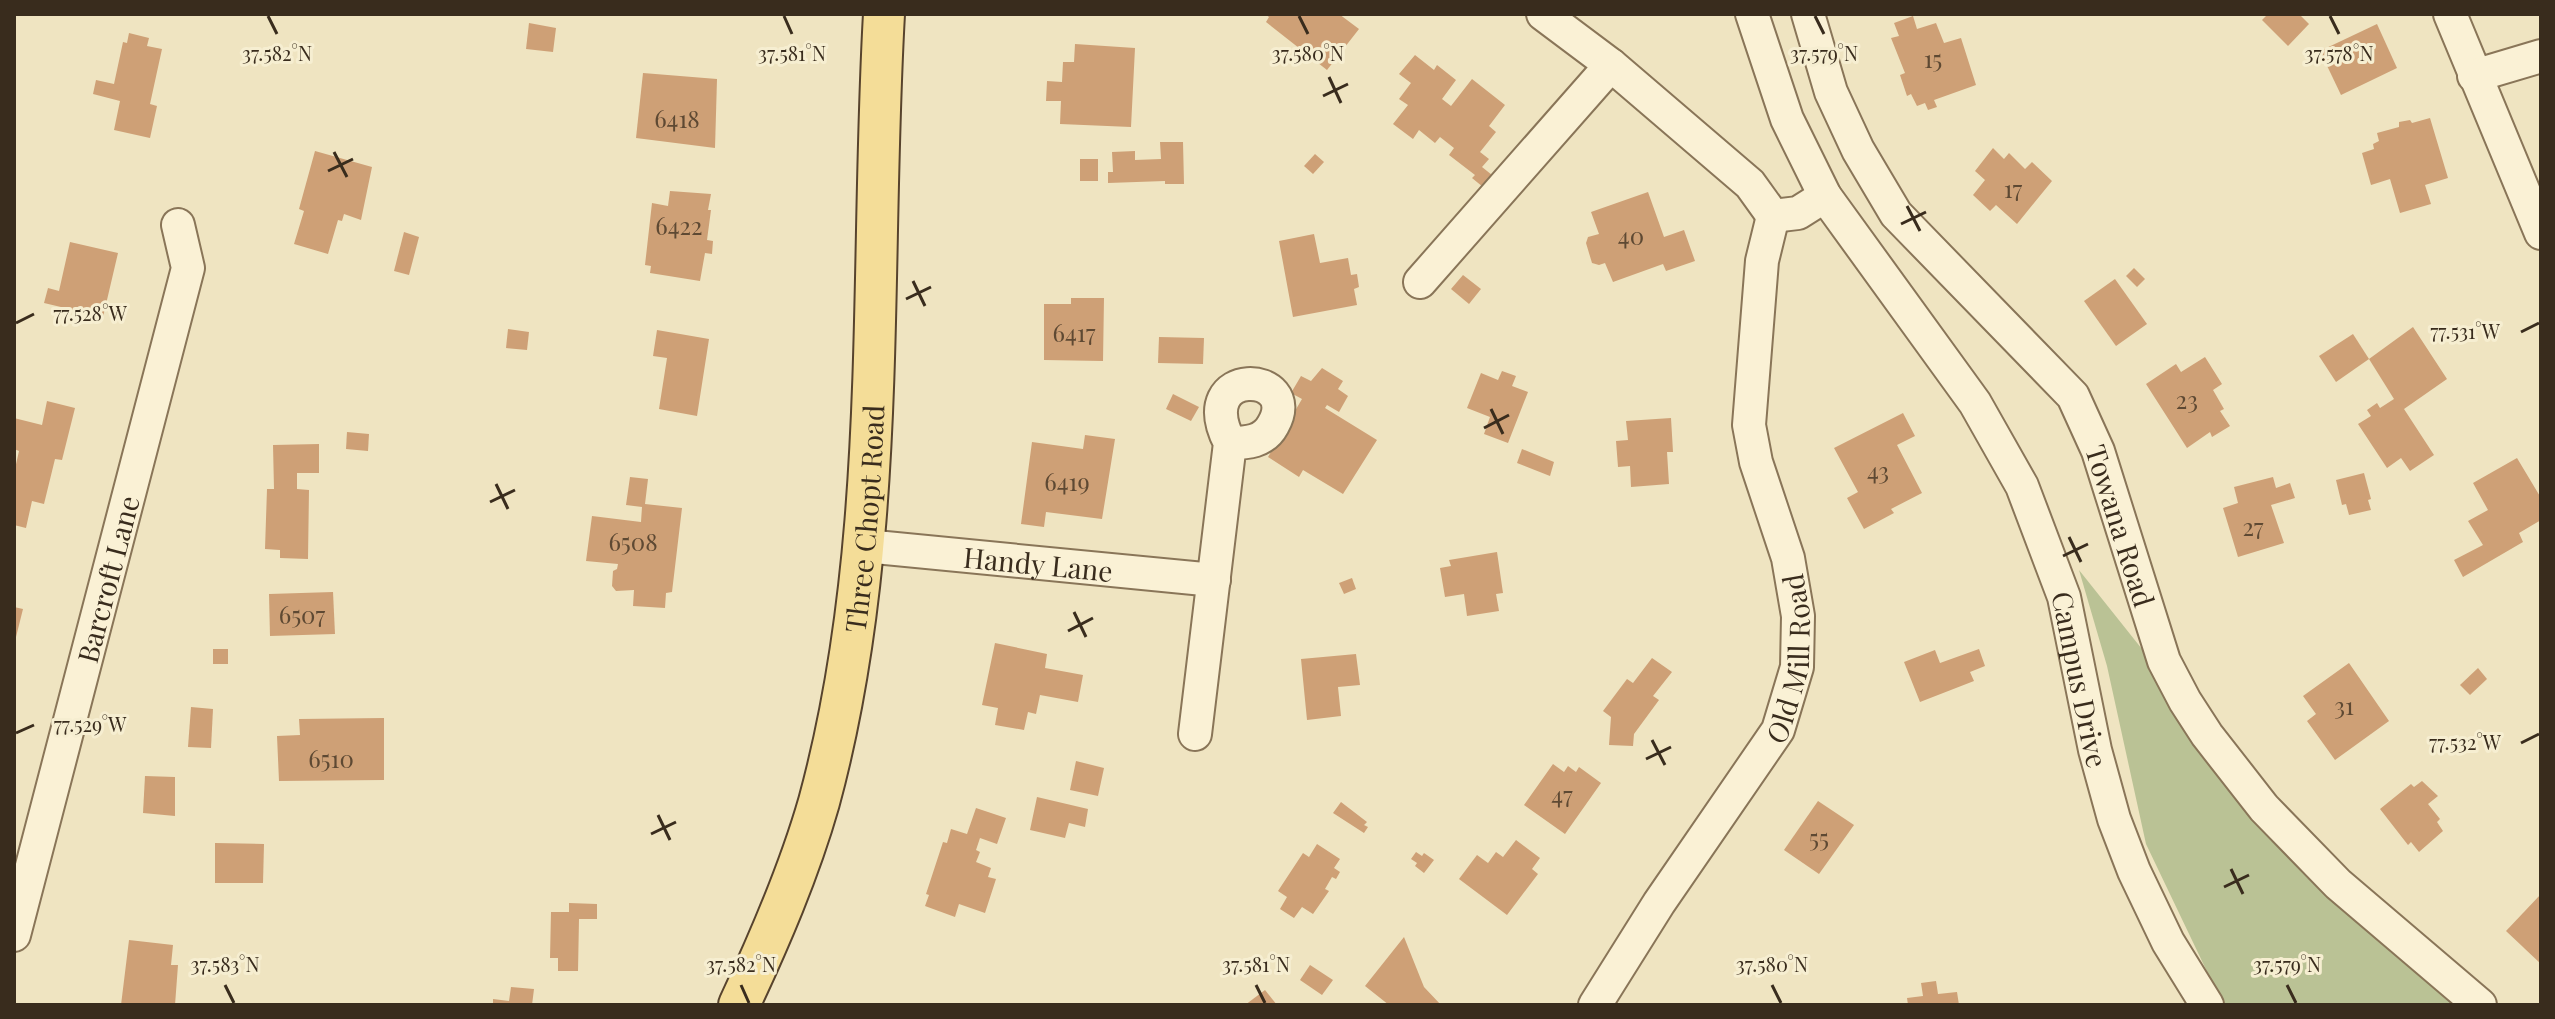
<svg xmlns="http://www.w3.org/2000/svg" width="2555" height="1019" font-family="'Playfair Display',serif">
<rect width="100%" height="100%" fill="#efe4c1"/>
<path fill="#bac295" d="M2079,570L2326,880L2460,1005H2223L2146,844L2107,666Z"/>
<g fill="#cea076">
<path d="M1265,14H1339L1359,29L1327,70L1266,22L1269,17Z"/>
<path d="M2268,14H2299L2309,24L2288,46L2262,20Z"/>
<path d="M1913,16L1917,29L1936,23L1944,43L1961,38L1976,85L1934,100L1937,107L1928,110L1925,103L1917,106L1911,94L1907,96L1900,75L1905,73L1891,38L1899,36L1894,23Z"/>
<path d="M529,23L556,28L553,52L526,49Z"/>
<path d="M2377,24L2397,68L2341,95L2320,51Z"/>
<path d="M129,33L149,38L147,46L162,49L150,104L157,106L150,138L114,130L120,101L93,94L96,80L114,84L123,42L127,43Z"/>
<path d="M1075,44L1135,48L1131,127L1060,124L1061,101H1046L1047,81L1062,82L1063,62H1074Z"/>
<path d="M1415,55L1434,70L1437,65L1456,80L1442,99L1451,106L1472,79L1505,105L1489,126L1496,132L1480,152L1489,159L1482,167L1492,175L1483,187L1472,178L1475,175L1449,155L1454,148L1440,137L1435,143L1419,130L1413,139L1393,124L1408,105L1399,99L1411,83L1399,74Z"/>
<path d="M643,73L717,79L715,148L636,138Z"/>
<path d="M2430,118L2448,178L2425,185L2431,204L2400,213L2390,179L2371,185L2362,153L2374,149L2373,144L2379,141L2377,133L2399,127V122L2410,120L2412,123Z"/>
<path d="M1160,142H1183L1184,184H1165V181L1108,183V172H1113L1112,152L1135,151V160L1161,159Z"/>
<path d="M1993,148L2004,159L2009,153L2025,169L2032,162L2052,181L2017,224L1996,205L1990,211L1973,195L1985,180L1975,171Z"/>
<path d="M315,151L372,167L361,220L344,214L342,221L338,220L328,254L294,244L304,211L299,209Z"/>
<path d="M1315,154L1324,162L1313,174L1304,166Z"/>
<rect x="1080" y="159" width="18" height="22"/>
<path d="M670,191L711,194L708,210H711L707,240L713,241L712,254L705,253L700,281L650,273L651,266L645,265L652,203L668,206Z"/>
<path d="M1648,192L1664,237L1684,230L1695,261L1666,271L1663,264L1613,282L1605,263L1599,265L1592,263L1586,243L1588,237L1599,234L1591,212Z"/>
<path d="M404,232L419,237L409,275L394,271Z"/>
<path d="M1314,234L1320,263L1348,258L1351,275L1357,274L1359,287L1354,289L1357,305L1293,317L1279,241Z"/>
<path d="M70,242L118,253L103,317L44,303L48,288L59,291Z"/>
<path d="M2134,268L2145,279L2137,287L2126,276Z"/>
<path d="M1463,275L1481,289L1469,304L1451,289Z"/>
<path d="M2115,279L2147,324L2116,346L2084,301Z"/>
<path d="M1071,298H1104L1103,361L1044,360V304H1071Z"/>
<path d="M2413,327L2447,379L2404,409L2434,455L2410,471L2401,458L2387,468L2358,424L2371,416L2367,410L2377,403L2380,408L2394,399L2369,359Z"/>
<path d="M508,329L529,332L527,350L506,348Z"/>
<path d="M657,330L709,339L697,416L659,409L667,358L653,356Z"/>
<path d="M2353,334L2369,359L2336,382L2319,356Z"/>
<path d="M1159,337L1204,338L1203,364L1158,363Z"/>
<path d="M2205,357L2222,384L2213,390L2224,409L2220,411L2230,426L2212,437L2210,432L2187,448L2146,384L2176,364L2181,372Z"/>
<path d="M1322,368L1343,381L1338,389L1348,396L1339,412L1327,405L1325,408L1377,440L1343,494L1303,470L1299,477L1268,457L1302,399L1291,393L1301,376L1311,381Z"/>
<path d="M1502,371L1516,376L1512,386L1528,392L1508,443L1484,434L1490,417L1467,408L1481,373L1498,380Z"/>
<path d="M1173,394L1199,407L1191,421L1166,409Z"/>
<path d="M47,401L75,408L62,460L55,459L44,504L32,501L26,528L14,525V473L19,451L14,449V418L42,425Z"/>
<path d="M1903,413L1915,436L1897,445L1922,493L1891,509L1894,513L1864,529L1847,498L1858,492L1834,448Z"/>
<path d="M1671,418L1673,452H1667L1669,484L1631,487L1630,466L1618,467L1616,441L1628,440L1626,421Z"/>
<path d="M347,432L369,434L368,451L346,449Z"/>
<path d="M1085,435L1115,439L1102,519L1046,512L1044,527L1021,524L1032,442L1083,449Z"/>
<path d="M319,444V473H297V489L309,490L308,559L280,558V550L265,549L267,489H274L273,445Z"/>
<path d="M1522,449L1554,462L1550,476L1517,463Z"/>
<path d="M2517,458L2541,498V520L2519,533L2523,542L2463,577L2454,560L2483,545L2468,521L2488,510L2473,483Z"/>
<path d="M2364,473L2371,499L2368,500L2371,510L2349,515L2346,504L2342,505L2336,480Z"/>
<path d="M630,477L648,479L645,504L682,508L672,592L666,593L665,608L633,606L634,590L616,591L612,586L613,571L617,569L618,564L586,561L592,516L641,522L642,507L626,505Z"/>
<path d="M2273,477L2276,488L2290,483L2295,498L2271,505L2284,543L2238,557L2223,508L2238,503L2234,487Z"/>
<path d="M1497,552L1503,593L1496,594L1499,611L1467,616L1464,594L1445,597L1440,568L1451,566L1449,560Z"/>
<path d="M1352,578L1356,589L1344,594L1339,583Z"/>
<path d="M333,592L335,634L270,636L269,594Z"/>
<path d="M14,607L23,609L15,641H14Z"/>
<path d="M995,643L1047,654L1045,668L1083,675L1078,702L1040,695L1036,714L1028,712L1024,730L995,725L998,708L982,705Z"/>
<rect x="213" y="649" width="15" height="15"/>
<path d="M1979,649L1985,666L1970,672L1974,681L1920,702L1904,662L1935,650L1940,663Z"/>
<path d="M1356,654L1360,685L1338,687L1341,716L1307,720L1301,659Z"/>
<path d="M1652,658L1672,672L1653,696L1659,700L1634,734L1633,746L1609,745L1611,717L1603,711L1627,679L1633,683Z"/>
<path d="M2349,663L2389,721L2335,760L2307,721L2316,714L2303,696Z"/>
<path d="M2478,668L2487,679L2470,695L2460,685Z"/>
<path d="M191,707L213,709L211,748L188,747Z"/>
<path d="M384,718V780L279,781L277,736L300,735L299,719Z"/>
<path d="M1076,761L1104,768L1098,796L1070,790Z"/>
<path d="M1553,764L1564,772L1568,766L1576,772L1579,767L1601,783L1565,834L1524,805Z"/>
<path d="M145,776L175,777V816L143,813Z"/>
<path d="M2422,781L2438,796L2428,804L2440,819L2437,822L2443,831L2419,852L2411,842L2408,845L2380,809L2411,784L2414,787Z"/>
<path d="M1037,797L1088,809L1085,827L1069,823L1065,838L1030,830Z"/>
<path d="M1818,801L1854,825L1819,874L1784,850Z"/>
<path d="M1341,802L1367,822L1364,825L1368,827L1364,833L1333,813Z"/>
<path d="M976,808L1006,818L997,844L980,838L976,850L980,852L976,862L991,868L988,877L996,879L985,913L959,904L955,917L925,906L929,895L926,894L943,842L947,843L951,829L967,834Z"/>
<path d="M1516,840L1540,858L1532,869L1538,874L1507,915L1459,879L1477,855L1488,863L1496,852L1503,857Z"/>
<path d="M215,843L264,844L263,883H215Z"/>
<path d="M1317,844L1340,859L1334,868L1340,872L1336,879L1332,877L1325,889L1329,891L1313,914L1302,907L1294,918L1280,909L1287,897L1278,891L1303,853L1309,857Z"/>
<path d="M1416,852L1422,856L1424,853L1434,860L1424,873L1415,866L1417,863L1411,859Z"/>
<path d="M2541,894V964L2506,931Z"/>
<path d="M569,903L597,904V919H579L578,971H558V958H550L551,912H569Z"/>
<path d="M1404,937L1424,987L1441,1005H1389L1365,986Z"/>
<path d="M129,940L173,945L171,965H178L175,1005H121Z"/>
<path d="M1310,965L1333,980L1322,995L1300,980Z"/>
<path d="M1936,981L1938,994L1957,992L1959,1005H1908L1907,998L1923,996L1921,983Z"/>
<path d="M511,987L534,989L532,1005H493V999L509,1001Z"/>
<path d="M1265,990L1277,1005H1245Z"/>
</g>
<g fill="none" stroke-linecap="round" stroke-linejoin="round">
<defs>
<g id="minor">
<path d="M1543,14L1611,65L1750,184L1773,216L1798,213L1825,196"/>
<path id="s1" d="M1752,14L1787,119L1825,196L1975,403L2022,486L2064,597L2095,750L2114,819L2134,871L2168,942L2207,1005"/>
<path id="s2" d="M1808,14L1831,92L1858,150L1896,214L2073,396L2098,451L2164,661L2185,701L2207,735L2264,808L2338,884L2480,1005"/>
<path d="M2450,14L2541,233"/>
<path d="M2474,76L2541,56"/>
<path d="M1420,282L1611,65"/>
<path id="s3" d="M865,546L1214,580"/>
<path d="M1195,734L1230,443C1247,443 1264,442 1273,425C1304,371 1189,364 1230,443"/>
<path id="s4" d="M14,935L188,268L178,225"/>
<path id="s5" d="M1595,1005L1659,903L1778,730L1797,667L1798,616L1788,558L1756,462L1749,425L1762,261L1773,216"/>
</g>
<g id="major">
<path id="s6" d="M739,1005C770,939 799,872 819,802C889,545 869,277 884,14"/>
</g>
</defs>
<use href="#minor" stroke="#897558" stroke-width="36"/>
<use href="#major" stroke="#57432d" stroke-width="44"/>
<use href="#minor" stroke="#faf1d5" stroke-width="32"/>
<use href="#major" stroke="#f4dd98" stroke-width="40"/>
</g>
<path fill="none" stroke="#392c1d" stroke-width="3" d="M268,16L277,34M784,16L792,34M1299,16L1308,34M1815,16L1824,34M2330,16L2339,34M1329,77L1341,103M1323,96L1348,84M334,152L347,177M328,171L353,159M1907,206L1920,231M1901,224L1926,212M913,281L925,306M906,299L931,287M16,323L34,314M2521,332L2539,323M1491,409L1503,434M1484,428L1509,415M496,484L508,509M490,502L515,490M2069,537L2081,562M2063,556L2088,544M1074,612L1086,637M1068,631L1093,618M16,733L34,725M1652,740L1665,765M2521,743L2539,734M1646,759L1671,747M658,815L670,840M651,834L676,822M2231,869L2243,894M2224,887L2249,875M225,985L234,1003M741,985L749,1003M1256,985L1265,1003M1772,985L1781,1003M2287,985L2296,1003"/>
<g text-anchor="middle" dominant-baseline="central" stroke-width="6" stroke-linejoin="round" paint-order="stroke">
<g font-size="24" fill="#5e4933">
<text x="1933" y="58">15</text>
<text x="677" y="118">6418</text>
<text x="2013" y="188">17</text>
<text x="679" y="225">6422</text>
<text x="1631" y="235">40</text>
<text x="1074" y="332">6417</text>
<text x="2187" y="399">23</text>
<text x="1878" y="470">43</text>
<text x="1067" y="481">6419</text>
<text x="2253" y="526">27</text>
<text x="633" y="541">6508</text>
<text x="302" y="614">6507</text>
<text x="2344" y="705">31</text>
<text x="331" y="758">6510</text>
<text x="1562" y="794">47</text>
<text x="1819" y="837">55</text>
</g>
<g font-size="28" fill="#392c1d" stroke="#f6eed1">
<text stroke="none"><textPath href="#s6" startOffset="506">Three Chopt Road</textPath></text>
<text stroke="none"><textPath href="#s2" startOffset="612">Towana Road</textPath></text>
<text stroke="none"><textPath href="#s3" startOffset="174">Handy Lane</textPath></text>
<text stroke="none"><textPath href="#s4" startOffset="368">Barcroft Lane</textPath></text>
<text stroke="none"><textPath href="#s5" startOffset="404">Old Mill Road</textPath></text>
<text stroke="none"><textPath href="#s1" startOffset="750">Campus Drive</textPath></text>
</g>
</g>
<g font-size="20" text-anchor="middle" fill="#392c1d" stroke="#f6eed1" stroke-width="6" stroke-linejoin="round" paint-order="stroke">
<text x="277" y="61">37.582°N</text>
<text x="792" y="61">37.581°N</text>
<text x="1308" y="61">37.580°N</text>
<text x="1824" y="61">37.579°N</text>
<text x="2339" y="61">37.578°N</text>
<text x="90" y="321">77.528°W</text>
<text x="2465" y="339">77.531°W</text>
<text x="90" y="732">77.529°W</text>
<text x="2465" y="750">77.532°W</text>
<text x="225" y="972">37.583°N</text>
<text x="741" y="972">37.582°N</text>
<text x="1256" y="972">37.581°N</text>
<text x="1772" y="972">37.580°N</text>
<text x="2287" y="972">37.579°N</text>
</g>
<rect width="2555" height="1019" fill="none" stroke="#392c1d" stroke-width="32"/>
</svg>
